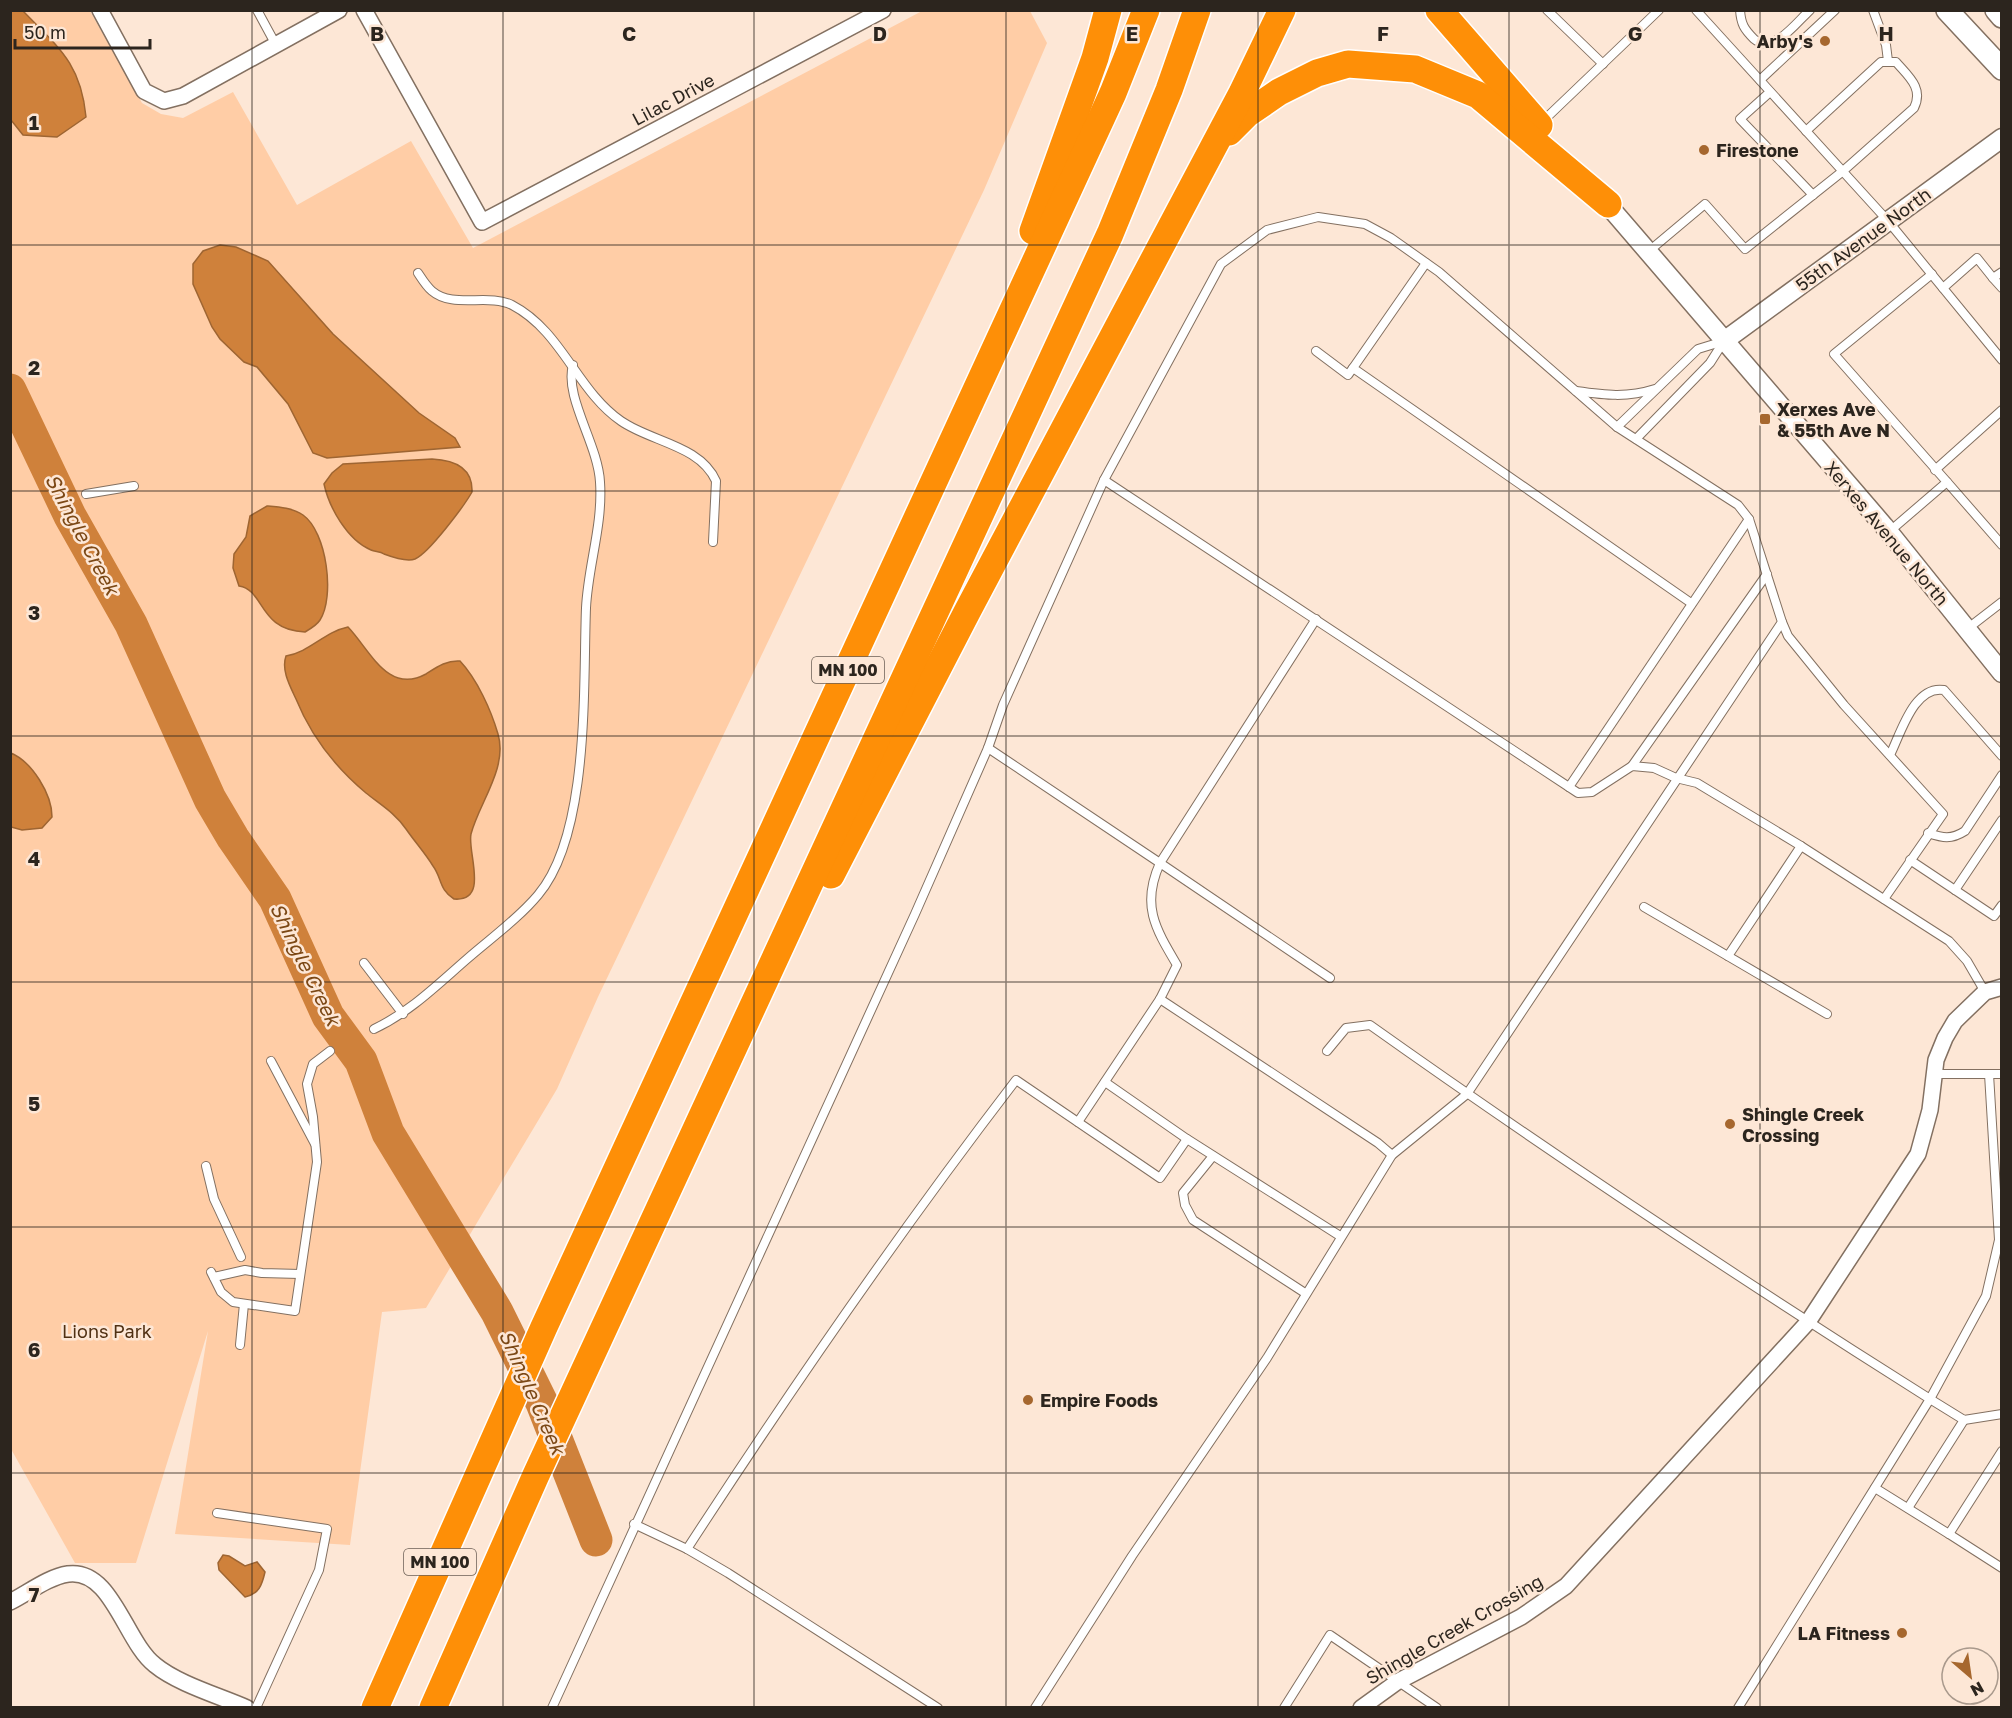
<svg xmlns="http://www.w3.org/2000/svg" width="2012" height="1718" font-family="'Golos Text',sans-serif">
<rect width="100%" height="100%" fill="#fde7d6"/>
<path fill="#ffcda6" d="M10,11H90L142,103L161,114L183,118L233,92L297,205L411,141L473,248L922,11H1030L1047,43L984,190L598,997L557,1089L426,1308L382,1312L350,1545L175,1534L208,1331L136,1563H75L11,1449Z"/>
<g fill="#cf813b" stroke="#9e6532" stroke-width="1.5">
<path d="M10,11H23C58,47 81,63 86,117L57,137L23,135L11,120Z"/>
<path d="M220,245L236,247L268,261L333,334L419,413L455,438L460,447L327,458L313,453L288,404L257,367L244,362L220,339L212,327L193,284V264L203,251Z"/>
<path d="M432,459C453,460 473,467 472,492C464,506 429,553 415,559C407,562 392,557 384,554C380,551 375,552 371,550C347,540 329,507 324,484L332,473L343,464Z"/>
<path d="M267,506C279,507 293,508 303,515C327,532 335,597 320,620C317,625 310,629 305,632C258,630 265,590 239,586L233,568L234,554L246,537L250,516Z"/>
<path d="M348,627C370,650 388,695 426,674C437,667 447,660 460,661C477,679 491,710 498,734C508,768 479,803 471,834C467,852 490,902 454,899C439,890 442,878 433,866C425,853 415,842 406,829C395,813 381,805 366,793C335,767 311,736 296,699C290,686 281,670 286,656C310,652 324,632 348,627Z"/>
<path d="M11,753C32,762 52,794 52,817L42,828L22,830L11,827Z"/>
<path d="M223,1555L229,1556L245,1566L257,1562L265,1572C262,1585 259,1594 245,1597L219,1570L218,1563Z"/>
</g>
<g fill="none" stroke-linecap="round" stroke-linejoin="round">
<path stroke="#cf813b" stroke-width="33" d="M10,390L70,516L131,624L210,799L233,838L275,899L328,1016L361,1061L388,1133L497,1312L542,1403L596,1540"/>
<defs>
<g id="service">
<path d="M257,10L276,45"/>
<path d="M1547,10L1603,64"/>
<path d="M1696,10L1888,221L2002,360"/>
<path d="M1740,10C1741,24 1744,29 1754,39C1773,55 1795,24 1810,10"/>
<path d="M1873,10L1886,45L1888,61"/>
<path d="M1760,80L1835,10"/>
<path d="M1770,92L1740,119L1813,195"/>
<path d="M1543,121L1659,10"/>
<path d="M1649,251L1705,204L1745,249L1843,171L1914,108C1924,88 1908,76 1896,62H1881L1806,131"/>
<path d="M1426,263L1353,368L1691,603"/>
<path d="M2002,272L1993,278L2002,288"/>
<path d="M418,273C422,279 426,286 432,291C453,309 488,293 512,305C562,331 577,391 621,421C651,442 700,445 716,481L713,542"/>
<path d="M1932,274L1834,354L1947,482"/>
<path d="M1943,288L1977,258L1993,278"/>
<path d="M1316,351L1348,375L1353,368"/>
<path d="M1576,391C1605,395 1627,398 1655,389"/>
<path d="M1617,427L1698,349L1724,341"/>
<path d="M1636,439L1710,363L1724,341"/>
<path d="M1935,470L2002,410"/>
<path d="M1104,480L1578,793L1592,792L1632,766L1654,768L1676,778L1697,783L1801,846L1949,941L1967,961L1985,992"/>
<path d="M86,494L134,486"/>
<path d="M1890,531L1947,482L2002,545"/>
<path d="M1316,619L1160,863L1330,978"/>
<path d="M1782,622L1788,636L1844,705L1943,814L1884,899"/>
<path d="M1967,629L2002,602"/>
<path d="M988,748L1160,863C1141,905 1155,928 1177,965L1160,999L1078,1122"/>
<path d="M1890,755C1901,733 1914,685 1944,690L2002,756"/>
<path d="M1632,766L1767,574"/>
<path d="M1569,787L1749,519"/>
<path d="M1928,833C1943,838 1951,840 1965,831L2002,775"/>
<path d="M1910,860L1994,916L2002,905"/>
<path d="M1955,890L2002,820"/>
<path d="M1644,907L1827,1014"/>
<path d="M1728,956L1801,846"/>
<path d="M364,963L403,1014"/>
<path d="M1160,999L1378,1143L1392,1155"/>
<path d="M374,1029C410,1012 437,985 467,959C491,938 518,919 538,895C590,834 583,685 586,608C588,566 603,525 600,482C598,444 564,397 573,365"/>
<path d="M1327,1051L1346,1028L1370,1025C1553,1155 1740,1279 1930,1399L1986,1296L1999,1240L1989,1074H1935"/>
<path d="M271,1061L315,1144"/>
<path d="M1989,1074H2002"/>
<path d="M1105,1082L1187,1139L1340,1236"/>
<path d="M1213,1156L1183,1193L1185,1205L1193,1220L1305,1293"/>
<path d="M206,1166L214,1199L241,1257"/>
<path d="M211,1272L221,1292L233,1302L295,1311L317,1162L313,1117L307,1084L313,1064L330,1051"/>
<path d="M214,1277L245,1270L262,1273L300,1274"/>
<path d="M240,1345L244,1304"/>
<path d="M1875,1488L1949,1534L2002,1451"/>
<path d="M1908,1508L1964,1420"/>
<path d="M217,1513L327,1529L319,1570L256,1708"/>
<path d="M634,1524L687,1549L728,1573L938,1708"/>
<path d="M1949,1534L2002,1568"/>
<path d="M687,1549C791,1389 900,1231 1016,1080L1160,1178L1187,1139"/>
<path d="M552,1708L915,914L988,748L1003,705L1104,480L1221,264L1267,230L1318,217L1365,224L1391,238L1439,272L1617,427L1738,505L1749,519L1782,622L1467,1094L1392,1155L1267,1358L1132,1556L1035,1708"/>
<path d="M1284,1708L1330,1635L1437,1708"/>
<path d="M1738,1708L1930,1399L1964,1420L2002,1414"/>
</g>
<g id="minor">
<path d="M100,10L144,91L164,101L183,96L339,10"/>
<path d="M364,10L482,222L883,10"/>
<path d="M10,1602C28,1593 48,1577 68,1574C112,1568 125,1642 155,1665C178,1684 220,1696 247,1708"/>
<path d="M1361,1708L1397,1682L1521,1617L1566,1586L1808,1322L1918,1154L1930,1110L1936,1060L1945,1038L1955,1021L1985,992L2002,987"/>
</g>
<g id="tertiary">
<path d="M1601,197L1884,526L2002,673"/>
<path d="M1724,341L2002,138"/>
</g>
<g id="secondary">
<path d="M1947,10L2002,69"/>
<path d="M1996,10L2002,17"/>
</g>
<g id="motorway">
<path d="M1439,10L1539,125"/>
<path d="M1229,132L1247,114L1279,92L1317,73L1348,64L1415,69L1478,95L1608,204"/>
<path d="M1033,231L1095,58L1108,10"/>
<path d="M831,875L967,612L1242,93L1282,10"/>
<path d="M375,1708L544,1327L1113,93L1146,10"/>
<path d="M433,1708L536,1475L1110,234L1169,90L1197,10"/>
</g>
</defs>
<use href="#service" stroke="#837061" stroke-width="10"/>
<use href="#minor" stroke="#837061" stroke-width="18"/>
<use href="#tertiary" stroke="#837061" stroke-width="21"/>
<use href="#secondary" stroke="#837061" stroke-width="24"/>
<use href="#motorway" stroke="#fff" stroke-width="30"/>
<use href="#service" stroke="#fff" stroke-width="8"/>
<use href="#minor" stroke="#fff" stroke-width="15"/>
<use href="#tertiary" stroke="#fff" stroke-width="18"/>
<use href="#secondary" stroke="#fff" stroke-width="21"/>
<use href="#motorway" stroke="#fe8f07" stroke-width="27"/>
</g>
<path fill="none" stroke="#2c251e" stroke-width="1.5" stroke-opacity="0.55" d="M252,10V1708M503,10V1708M754,10V1708M1006,10V1708M1258,10V1708M1509,10V1708M1760,10V1708M10,245H2002M10,491H2002M10,736H2002M10,982H2002M10,1227H2002M10,1473H2002"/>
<g fill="#a6672e" stroke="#fde7d6" stroke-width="2">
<circle cx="1825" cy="41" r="6"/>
<circle cx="1704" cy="150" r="6"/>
<rect x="1759" y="413" width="12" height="12" rx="3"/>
<circle cx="1730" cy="1124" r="6"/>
<circle cx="1028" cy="1400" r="6"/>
<circle cx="1902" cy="1633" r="6"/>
</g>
<g text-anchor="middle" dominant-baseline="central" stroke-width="5" stroke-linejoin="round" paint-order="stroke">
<g fill="#fde7d6" stroke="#6b5f55" stroke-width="1.5">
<rect x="812" y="657" width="72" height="26" rx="4.5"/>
<rect x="404" y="1549" width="72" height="26" rx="4.5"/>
</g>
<g font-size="16" font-weight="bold" fill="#2c251e">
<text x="848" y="670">MN 100</text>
<text x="440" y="1562">MN 100</text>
</g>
<g font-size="18" font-weight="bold" fill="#2c251e" stroke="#fde7d6" text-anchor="start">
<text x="1813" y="41" text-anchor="end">Arby's</text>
<text x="1716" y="150">Firestone</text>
<text x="1777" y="409">Xerxes Ave<tspan x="1777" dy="21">&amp; 55th Ave N</tspan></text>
<text x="1742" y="1114">Shingle Creek<tspan x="1742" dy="21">Crossing</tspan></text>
<text x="1040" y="1400">Empire Foods</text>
<text x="1890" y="1633" text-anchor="end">LA Fitness</text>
</g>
<g font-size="18" fill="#2c251e" stroke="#fde7d6">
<text transform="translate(673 99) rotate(-28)">Lilac Drive</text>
<text transform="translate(1863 239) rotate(-36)">55th Avenue North</text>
<text transform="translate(1887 533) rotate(50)">Xerxes Avenue North</text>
<text transform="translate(1454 1629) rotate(-30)">Shingle Creek Crossing</text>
</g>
<g font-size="18" fill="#503013" stroke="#fde7d6">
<text x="107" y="1331">Lions Park</text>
</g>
<g font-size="20" font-style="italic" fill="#7c4815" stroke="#fde7d6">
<text transform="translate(83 534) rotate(62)">Shingle Creek</text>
<text transform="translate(306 964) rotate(64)">Shingle Creek</text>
<text transform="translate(533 1392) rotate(66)">Shingle Creek</text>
</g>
</g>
<g font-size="20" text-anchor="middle" font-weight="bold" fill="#2c251e" stroke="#fde7d6" stroke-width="5" stroke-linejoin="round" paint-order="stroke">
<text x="377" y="41">B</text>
<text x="629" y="41">C</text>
<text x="880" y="41">D</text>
<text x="1132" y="41">E</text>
<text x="1383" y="41">F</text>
<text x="1635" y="41">G</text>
<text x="1886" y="41">H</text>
<text x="34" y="130">1</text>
<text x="34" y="375">2</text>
<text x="34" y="620">3</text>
<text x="34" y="866">4</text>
<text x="34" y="1111">5</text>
<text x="34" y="1357">6</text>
<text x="34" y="1602">7</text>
</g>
<rect width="2012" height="1718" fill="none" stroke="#2c251e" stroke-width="24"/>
<g transform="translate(1970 1676) rotate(151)"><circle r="28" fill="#fde7d6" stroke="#a9998c" stroke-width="1.5"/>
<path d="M0-4.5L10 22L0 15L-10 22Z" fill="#a6672e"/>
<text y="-9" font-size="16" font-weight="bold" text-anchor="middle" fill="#2c251e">N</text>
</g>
<path d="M15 39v9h135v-9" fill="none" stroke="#2c251e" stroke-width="3"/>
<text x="24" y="39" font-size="18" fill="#2c251e" stroke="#fde7d6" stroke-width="4.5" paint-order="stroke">50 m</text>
</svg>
